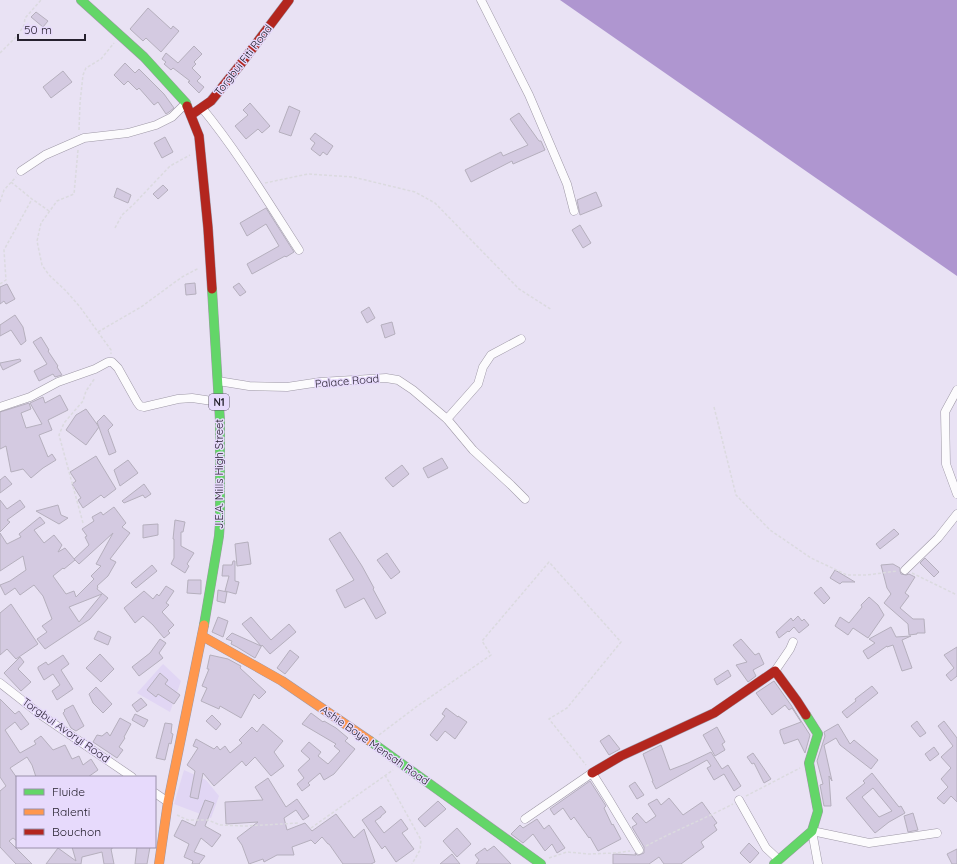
<svg xmlns="http://www.w3.org/2000/svg" width="957" height="864" font-family="Quicksand,sans-serif">
<rect width="100%" height="100%" fill="#e9e2f4"/>
<g fill="#e1d6f4">
<path d="M163,664L181,681L170,712L137,693Z"/>
<path d="M184,770L206,780L219,796L211,818L174,804Z"/>
</g>
<path fill="#af96d0" d="M560,0H957V276Z"/>
<g fill="#d4cae1" stroke="#b5afbd" fill-rule="evenodd">
<path d="M148,8L171,29L173,26L179,31L161,52L146,38L143,41L130,29Z"/>
<path d="M36,12L48,21L43,27L31,17Z"/>
<path d="M194,46L202,54L194,62L196,64L192,68L201,77L197,81L204,87L199,93L188,82L190,81L173,68L171,70L164,64L166,62L162,59L166,53L178,63Z"/>
<path d="M125,63L135,73L139,69L164,94L174,108L169,112L166,114L158,102L154,105L139,88L137,90L128,81L124,85L114,75Z"/>
<path d="M63,71L72,82L51,98L43,87Z"/>
<path d="M250,103L270,126L262,133L258,129L246,139L235,126L248,115L243,110Z"/>
<path d="M289,106L300,111L291,136L279,132Z"/>
<path d="M519,113L539,141H541L545,150L513,164L512,161L471,182L465,170L501,152L503,156L528,145L510,119Z"/>
<path d="M315,133L333,146L327,155L323,152L320,156L311,149L315,143L310,139Z"/>
<path d="M165,137L173,152L162,158L154,143Z"/>
<path d="M163,185L168,190L158,199L153,194Z"/>
<path d="M117,188L131,195L128,203L114,197Z"/>
<path d="M596,192L602,206L580,215L577,200Z"/>
<path d="M266,208L294,252L286,257L285,256L252,274L247,264L279,246L266,224L247,236L240,223Z"/>
<path d="M580,225L591,243L583,248L572,230Z"/>
<path d="M195,283L196,294L186,295L185,284Z"/>
<path d="M239,283L246,292L240,296L233,287Z"/>
<path d="M7,284L15,299L6,304L4,301L0,304V287Z"/>
<path d="M369,307L375,318L367,323L361,312Z"/>
<path d="M15,315L23,327L26,341L21,345L11,330L0,336V325Z"/>
<path d="M392,322L395,334L385,338L381,325Z"/>
<path d="M41,337L49,350L48,351L58,366L57,367L62,375L55,377L53,374L39,381L34,371L47,364L33,342Z"/>
<path d="M20,359L21,361L3,370L0,364V363Z"/>
<path d="M60,395L68,410L48,420L52,430L39,435L48,457L52,454L56,460L43,468L31,478L23,469L11,472L6,446L0,449V412L29,403L31,409L21,413L26,428L42,424L30,403L43,397L45,403Z"/>
<path d="M86,409L99,427L86,445L66,430L76,415Z"/>
<path d="M104,415L113,425L108,430L116,452L109,455L97,422Z"/>
<path d="M96,456L116,489L104,498L101,495L83,508L78,500L81,498L72,484L76,481L70,472Z"/>
<path d="M442,458L448,468L428,478L423,468Z"/>
<path d="M128,460L138,473L120,486L114,470Z"/>
<path d="M402,465L409,474L393,487L385,478Z"/>
<path d="M5,476L12,484L0,493V480Z"/>
<path d="M144,484L151,494L145,498L143,495L124,503L122,501Z"/>
<path d="M0,500L7,509L20,500L25,507L7,520L10,522L0,532Z"/>
<path d="M58,505L61,515L68,518L59,524L36,511Z"/>
<path d="M114,507L126,523L122,527L130,533L110,559L116,562L108,576L97,586L98,587L97,589L108,598L90,619L45,649L37,639L47,632L42,626L52,619L43,596L34,585L20,595L15,588L5,595L0,585L10,581L26,570L23,556L0,571V533L7,544L21,537L19,534L40,517L45,523L34,530L44,543L54,535L62,545L58,552L65,548L75,560L64,569L63,568L53,576L66,594L74,591L76,597L94,579L91,576L101,566L96,564L113,533L79,564L74,559L89,545L85,537L87,536L82,529L94,521L92,517L101,512L103,515ZM102,594L79,622L69,607Z"/>
<path d="M175,520L185,522L183,532H181V546L194,553L187,564L189,566L185,573L171,564L174,558V539H173Z"/>
<path d="M158,524V535L143,538V525Z"/>
<path d="M894,529L899,534L880,549L876,544Z"/>
<path d="M340,532L362,566L374,588L373,589L386,613L376,619L364,598L345,608L336,590L354,580L329,539Z"/>
<path d="M248,542L251,564L237,566L235,544Z"/>
<path d="M387,553L400,572L391,579L377,560Z"/>
<path d="M925,558L939,572L934,577L920,563Z"/>
<path d="M233,561H235V581L239,582L236,594L225,591L229,576H222L223,565H232Z"/>
<path d="M893,564L900,568V571L901,574L906,575L909,574L915,577L905,593L909,596L900,608L913,619H924L925,633H917V634L909,635L908,624L884,603L891,594L887,588L881,565Z"/>
<path d="M152,565L157,571L136,588L131,583Z"/>
<path d="M835,570L855,582H842L840,584L830,578Z"/>
<path d="M188,580H201V594L187,593Z"/>
<path d="M166,586L174,591L166,603L169,605L162,612L174,625L168,631L170,633L164,638L153,625L143,616L135,623L124,608L144,591L153,599L157,594L159,596Z"/>
<path d="M821,587L830,598L824,604L814,593Z"/>
<path d="M218,590L227,592L225,603L217,601Z"/>
<path d="M869,597L878,605L884,615L868,638L853,628L848,635L835,626L840,617L849,623L862,607L861,605Z"/>
<path d="M11,604L38,644L16,659L7,649L0,655V613Z"/>
<path d="M798,616L802,621L804,619L809,625L799,633L794,627L789,632L788,631L779,638L776,632L791,618L793,621Z"/>
<path d="M218,617L228,621L223,637L212,632Z"/>
<path d="M251,617L271,640L289,624L296,632L270,654L262,645L255,658L237,647L231,644L232,641L226,639L232,633L261,646L242,624Z"/>
<path d="M891,627L896,637L911,636L902,640L912,668L902,671L893,645L887,647V646L868,659L863,651L875,643L869,639Z"/>
<path d="M98,631L111,637L108,645L94,639Z"/>
<path d="M160,639L166,643L159,653L163,658L139,676L132,667L150,653Z"/>
<path d="M741,639L755,655L759,653L764,664L753,670L756,676L748,682L736,665L747,662L733,645Z"/>
<path d="M957,647V676L951,681L946,675L954,668L944,655Z"/>
<path d="M290,650L299,657L285,674L277,668Z"/>
<path d="M100,654L114,669L101,682L86,668Z"/>
<path d="M63,655L69,664L61,670L73,689L57,700L52,691L60,685L53,674L44,680L38,669V667L46,662L48,665Z"/>
<path d="M210,655L228,659L239,665L241,666L240,668L266,692L259,699L254,694L241,718L220,706L219,709L201,701L207,688L202,686L209,669H207Z"/>
<path d="M20,657L24,662L18,669L31,682L21,691L4,673Z"/>
<path d="M728,670L731,676L717,685L714,679Z"/>
<path d="M160,673L168,680L165,684L180,695L174,704L158,694L156,697L147,690Z"/>
<path d="M774,681L791,705L810,735L805,753L798,739L784,744L780,733V730L801,722L792,708L789,710L785,705L772,715L756,693Z"/>
<path d="M872,686L878,693L847,718L842,712L856,701L855,699Z"/>
<path d="M96,687L112,704L103,713L93,703L89,694Z"/>
<path d="M141,698L147,705L137,712L132,705Z"/>
<path d="M0,699L15,714L19,711L29,724L21,730L15,722L5,730L20,753L36,744L34,741L41,736L53,750L65,745L72,759L79,756L83,765L91,759L98,770L88,777H36L32,765L27,757L10,768L17,778V841L13,838L9,841L32,864H16L0,847V791L6,786L0,777Z"/>
<path d="M73,705L84,726L76,731L71,728L63,713L65,711L64,710Z"/>
<path d="M446,708L458,717V716L467,722L455,739L445,731L437,741L430,735L445,716L442,714Z"/>
<path d="M311,713L323,722L324,721L336,728L348,738L345,741L355,749L334,774L324,780L320,773L308,783L310,785L302,791L297,784L304,778L298,770L310,759L301,751L309,742L321,752L318,756L328,764L340,751L334,746L336,744L302,724Z"/>
<path d="M135,714L148,720L144,727L132,720Z"/>
<path d="M212,715L221,724L216,730L206,721Z"/>
<path d="M120,718L131,724L124,737L125,738L119,747L123,750L117,758L93,742L97,735L102,736L107,732L110,736Z"/>
<path d="M917,721L926,733L920,737L911,726Z"/>
<path d="M944,721L957,738V802L951,796L944,804L937,798L948,787L941,779L951,768L941,757L953,746L938,726Z"/>
<path d="M165,723L172,724L171,733L173,734L171,744L169,743L165,760L156,758Z"/>
<path d="M263,724L283,741L274,752L284,766L271,776L255,757L246,766L242,761L214,786L203,773L198,799L190,797L195,771L187,765L198,748L193,746L196,739L214,749L217,746L220,750L225,746L230,753L242,743L239,740L252,727L257,732Z"/>
<path d="M838,724L850,744L854,740L878,760L871,769L840,745L836,738L824,745L832,781L829,776L831,806H824L820,785L823,784L817,761L825,736L824,732Z"/>
<path d="M717,727L725,742L722,744L725,750L715,756L703,735Z"/>
<path d="M609,735L620,749L609,755L600,741Z"/>
<path d="M661,745L670,770L688,763L711,752L722,769L728,765L741,786L734,791L724,774L714,780L707,768L711,766L707,760L656,789L652,781H653L643,754Z"/>
<path d="M934,747L939,754L930,761L925,754Z"/>
<path d="M753,753L758,760L771,779L764,783L754,763L752,764L747,757Z"/>
<path d="M872,773L899,807L901,806L905,813L889,822L875,833L846,798L865,783L863,781ZM873,788L892,811L879,817L862,797Z"/>
<path d="M268,778L286,807L297,799L309,816L303,820L296,810L284,818L287,830L305,823L312,831L336,814L354,838L364,829L375,862L371,864H343L329,844H328L322,837L315,844L311,840L292,847L294,855H277L264,862L263,859L249,864L242,845L237,838L258,822L226,824L225,802L263,800L255,787Z"/>
<path d="M590,781L606,806L604,808L612,825L613,824L621,839L598,851L590,837L589,838L574,817L571,820L563,808L554,815L550,809Z"/>
<path d="M635,782L644,795L637,799L629,786Z"/>
<path d="M669,798L683,815L702,802L717,823L714,825L717,830L701,842L704,847L681,864H664L659,857L649,864H613V854L636,855L635,853L637,855H639L644,853V847L632,827L637,824L632,818L637,813L646,823L656,816L648,804L657,799L661,805Z"/>
<path d="M205,800L214,803L205,826L221,835L212,847L201,838L194,852L205,856L199,864H192L193,861L184,857L189,844L174,836L182,820L195,826Z"/>
<path d="M438,801L446,809L425,827L418,819Z"/>
<path d="M381,806L386,812L381,816V817L375,821L384,833L401,819L408,829L402,833L414,849L396,862L385,846L382,849L362,820Z"/>
<path d="M913,813L918,830L908,832L904,816Z"/>
<path d="M537,819L544,829L549,825L565,848L557,853L552,844L545,851L533,834L523,843L511,834L520,825L523,828Z"/>
<path d="M457,828L471,844L457,857L443,841Z"/>
<path d="M749,843L759,853L750,863L740,853Z"/>
<path d="M494,846L511,864H476L479,860L475,855L485,848L487,851Z"/>
<path d="M72,847H112V849H111L114,864H104L102,852L82,857L81,864H46L58,848L76,861Z"/>
<path d="M137,847H150L147,864H135Z"/>
<path d="M957,849V864H952L947,854Z"/>
<path d="M452,854L460,864H440Z"/>
</g>
<g fill="none" stroke-linecap="round" stroke-linejoin="round">
<defs>
<g id="street">
<path d="M481,0L529,95L567,184L574,211"/>
<path d="M202,108C238,152 268,202 299,250"/>
<path d="M21,171L45,155L84,138L128,133L156,125L172,117L186,103"/>
<path d="M218,381L249,386L287,387L320,382L386,378L398,380L413,390L447,419L473,450L511,485L525,499"/>
<path d="M957,390L945,412L946,464L957,494"/>
<path d="M0,407L30,397L58,382L95,369L108,362H112L118,368L137,402L140,406L144,407L178,399L192,398L219,402"/>
<path d="M447,419L463,401L478,384L483,367L491,355L521,339"/>
<path d="M905,570L938,538L957,514"/>
<path d="M775,671L790,649L793,642"/>
<path d="M0,683L41,715L132,777"/>
<path d="M155,793L168,802"/>
<path d="M739,800L766,848L779,860"/>
<path d="M525,819L592,773L609,800L639,850"/>
<path d="M818,864L812,831L869,843L937,833"/>
</g>
<g id="fast">
<path d="M81,0L144,57L186,103L187,106"/>
<path d="M204,625L219,536L220,522V421L212,289"/>
<path d="M370,741L541,864"/>
<path d="M774,864L812,831L818,811L809,763L818,734L806,715"/>
</g>
<g id="slow">
<path d="M202,636L282,681L370,741"/>
<path d="M159,864L168,802L204,625"/>
</g>
<g id="jam">
<path d="M187,106L199,136L208,228L212,289"/>
<path d="M191,115L211,101L240,65L289,0"/>
<path d="M592,773L621,756L714,713L775,671L797,701L806,715"/>
</g>
</defs>
<use href="#street" stroke="#9e98a6" stroke-width="9"/>
<use href="#fast" stroke="#9e98a6" stroke-width="10"/>
<use href="#slow" stroke="#9e98a6" stroke-width="10"/>
<use href="#jam" stroke="#9e98a6" stroke-width="10"/>
<g stroke="#dbdadf" stroke-width="1.5" stroke-dasharray="3 2" stroke-linecap="butt">
<path d="M0,53L18,35L24,25L25,18L41,0"/>
<path d="M79,130L80,103L83,75L86,68L101,59L114,43"/>
<path d="M78,150L74,194L57,201L41,223L37,241L42,265L49,275L66,291L80,307L111,350V354"/>
<path d="M11,182L32,199L49,211"/>
<path d="M265,183L308,174L353,177L415,192L435,203L519,289L552,310"/>
<path d="M0,202L4,190L16,177"/>
<path d="M115,228L122,215L134,204L170,166L190,155"/>
<path d="M0,284L6,280L4,250L32,199"/>
<path d="M98,332L141,307L182,277L199,268"/>
<path d="M714,407L736,495L770,530L811,558L847,575H867L897,571"/>
<path d="M83,523L59,435L64,423L83,401L86,391L95,378"/>
<path d="M912,573L955,594L957,595"/>
<path d="M379,735L416,707L491,655L482,641L549,562L621,642L567,708L549,719L586,765"/>
<path d="M385,775L421,840L420,850L412,864"/>
<path d="M746,796L800,768"/>
<path d="M177,815L188,820H208L220,825L246,826L299,823"/>
<path d="M311,828L393,770"/>
<path d="M646,846C674,831 704,819 733,804"/>
<path d="M549,858L567,852L588,854L616,853L630,851"/>
</g>
<use href="#street" stroke="#fcfbfd" stroke-width="8"/>
<use href="#fast" stroke="#63d668" stroke-width="9"/>
<use href="#slow" stroke="#ff974d" stroke-width="9"/>
<use href="#jam" stroke="#b3261e" stroke-width="9"/>
</g>
<g text-anchor="middle" dominant-baseline="central" stroke-width="3" stroke-linejoin="round" paint-order="stroke">
<rect fill="#e7dafc" stroke="#60586c" stroke-width="1" x="209" y="394" width="20" height="16" rx="3"/>
<g font-size="10" font-weight="bold" fill="#26212e">
<text x="219" y="402">N1</text>
</g>
<g font-size="11" fill="#26212e" stroke="#e7dafc">
<text transform="translate(243 60) rotate(-52)">Torgbui Fiti Road</text>
<text transform="translate(347 381) rotate(-5)">Palace Road</text>
<text transform="translate(219 474) rotate(-90)">J.E.A. Mills High Street</text>
<text transform="translate(66 730) rotate(35)">Torgbui Avoryi Road</text>
<text transform="translate(375 745) rotate(35)">Ashie Boye Mensah Road</text>
</g>
</g>
<rect x="16" y="776" width="140" height="72" fill="#e7dafc" stroke="#9a90aa"/>
<rect x="24" y="789" width="20" height="6" fill="#63d668" stroke="#9a90aa"/>
<text x="52" y="796" font-size="12" fill="#26212e">Fluide</text>
<rect x="24" y="809" width="20" height="6" fill="#ff974d" stroke="#9a90aa"/>
<text x="52" y="816" font-size="12" fill="#26212e">Ralenti</text>
<rect x="24" y="829" width="20" height="6" fill="#b3261e" stroke="#9a90aa"/>
<text x="52" y="836" font-size="12" fill="#26212e">Bouchon</text>
<path d="M18 34v6h67v-6" fill="none" stroke="#26212e" stroke-width="2"/>
<text x="24" y="34" font-size="12" fill="#26212e" stroke="#e7dafc" stroke-width="3" paint-order="stroke">50 m</text>
</svg>
